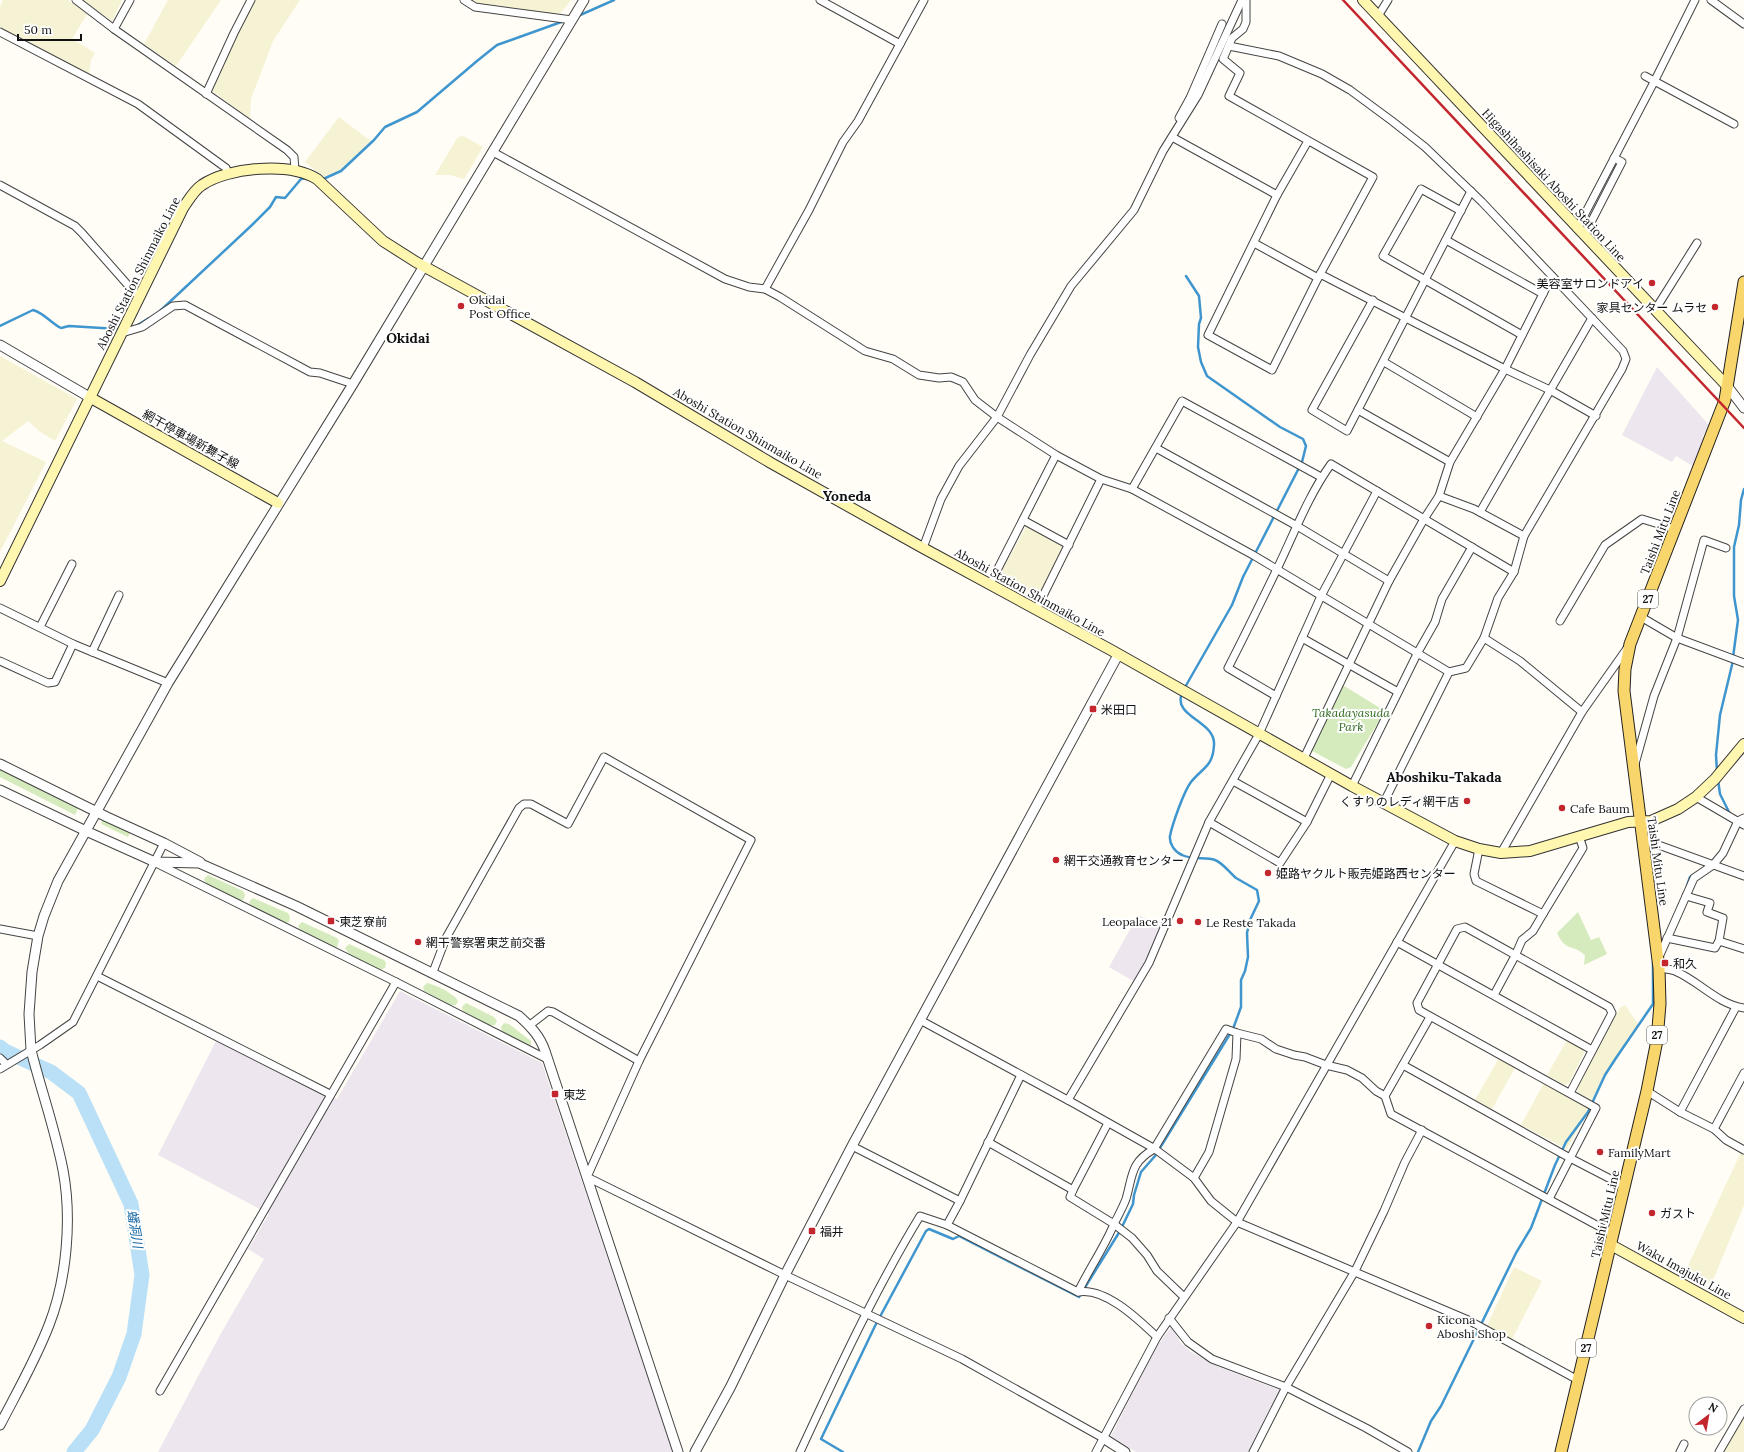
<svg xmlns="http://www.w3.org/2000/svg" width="1744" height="1452" font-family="Lora,'Noto Sans JP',serif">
<rect width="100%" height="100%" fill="#fffdf5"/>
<g fill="#eee6ef">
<path d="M1657,367L1709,425L1703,436L1705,445L1696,468L1676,456L1672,462L1622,435Z"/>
<path d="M1138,915L1160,926L1146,962L1135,982L1109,967Z"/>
<path d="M400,991L542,1063L673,1452H158L220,1335L264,1259L248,1249L269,1214L158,1155L217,1039L337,1099Z"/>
<path d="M1172,1326L1180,1342L1191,1352L1219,1367L1282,1391L1249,1452H1136L1111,1436L1156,1347Z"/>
</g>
<g fill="#f6f3d4">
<path d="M3,0H68L87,14L72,39L95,53L91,60L88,79L0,33V7Z"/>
<path d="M82,0H122L112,21Z"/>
<path d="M168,0H221L176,66L144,44Z"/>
<path d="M249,0H300L273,41L251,99L250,119L211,90Z"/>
<path d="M471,0H571L561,13L555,14L474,3Z"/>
<path d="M339,117L372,142L342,170L323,177L305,162Z"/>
<path d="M463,136L483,147L464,179L450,175H435L458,137Z"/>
<path d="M0,356L77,399L55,441L39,431L28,421L2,441L46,462L0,552Z"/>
<path d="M1026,527H1030L1062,546L1063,550L1034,603L999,583V576Z"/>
<path d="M1625,1005L1638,1024L1604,1075L1592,1100L1578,1093L1577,1087L1620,1008Z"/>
<path d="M1567,1040L1583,1049L1584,1053L1569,1083L1564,1085L1547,1075Z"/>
<path d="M1499,1058L1515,1068L1492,1109L1475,1100Z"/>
<path d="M1544,1083L1589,1109L1567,1149L1521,1125Z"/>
<path d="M1741,1152L1744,1154V1205L1711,1285L1686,1270Z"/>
<path d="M1514,1267L1542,1281L1512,1339L1487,1326Z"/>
<path d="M1744,1415V1452H1722Z"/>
</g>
<g fill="#d5ebbd">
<path d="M1341,684L1385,711L1351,767L1346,769L1312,751L1311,748Z"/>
<path d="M0,763L80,804L75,815L0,777Z"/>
<path d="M104,818L131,831L128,837L101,824Z"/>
<path d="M208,875L243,891L245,895L244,899L240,901L207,885L204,879Z"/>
<path d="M253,898L288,913L290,917L289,922L285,923L252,908L249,902Z"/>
<path d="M1578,912L1591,940L1599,937L1607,954L1584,965L1585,955C1571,943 1567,953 1557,933Z"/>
<path d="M302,922L337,938L339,941L337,947L334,948L302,932L298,926Z"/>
<path d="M349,944L384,960L386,963L385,968L380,970L349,954L345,948Z"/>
<path d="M427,983C434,984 455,994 458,1001L456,1005H450L424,991L423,987Z"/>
<path d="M466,1003L494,1017L497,1021L495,1025H489L463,1011L462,1007Z"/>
<path d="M504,1023L509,1024L531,1041V1045H527L502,1031L501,1027Z"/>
</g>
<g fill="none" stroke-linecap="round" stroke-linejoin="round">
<g stroke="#3f96cf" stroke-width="2.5">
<path d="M578,16L614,0"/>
<path d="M321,180L341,171L374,140L385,127L417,112L477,61L497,45L564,21"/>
<path d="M160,311L252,225L270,207L276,197L285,198L301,179L306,178"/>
<path d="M0,326L33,310C44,313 51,323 61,328L69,326L118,329"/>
<path d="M136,326L149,318"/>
<path d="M1184,689L1232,605L1243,577L1302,462L1306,446L1303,439L1280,427L1207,376L1201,362L1198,347L1199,324L1201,318L1199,296L1186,276"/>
<path d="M1717,771L1716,755L1720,715L1732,665L1738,620L1734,596V547L1739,525L1741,500L1744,489"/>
<path d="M1718,780L1720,794L1730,814"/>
<path d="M1687,886L1690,877L1693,875"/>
<path d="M843,1452L821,1439L875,1326L926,1231L929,1229L953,1239L959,1236L1079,1297L1120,1231L1133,1204L1134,1195L1141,1172L1155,1156L1233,1029L1241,1007V980L1245,971L1248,957L1247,933L1250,920L1259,901L1257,890C1250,886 1243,882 1236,878C1230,873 1223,863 1215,860C1205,857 1192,860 1182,855C1175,852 1169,844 1170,836C1172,825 1184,791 1191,782C1202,768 1213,767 1214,745C1216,721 1172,717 1182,693"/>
<path d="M1418,1452L1431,1421L1441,1406L1516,1253L1531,1228L1555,1165L1566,1142L1588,1112L1605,1075L1616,1058L1653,1004V962"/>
</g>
<path stroke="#b9e0f7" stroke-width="15" d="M0,1047L5,1051L51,1072L79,1093L131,1204L142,1275L134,1334L119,1377L92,1430L74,1452"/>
<defs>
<g id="minor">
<path d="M76,0L114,29L287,150L294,157L295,170"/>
<path d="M464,0L475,7L572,20"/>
<path d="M820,0L900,44L924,0"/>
<path d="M1246,0V22L1243,29L1232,38L1223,59L1240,73L1229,96L1373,177L1318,278L1272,370L1208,335L1277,195L1308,141"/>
<path d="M1711,0L1744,24"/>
<path d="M1378,16L1388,0"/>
<path d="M114,29L130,0"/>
<path d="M0,32L138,104L226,168L228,174"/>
<path d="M1229,46L1279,56L1322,74L1350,90L1392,121L1425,147L1482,202L1623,351L1626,359L1622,369L1524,536L1514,572"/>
<path d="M1645,76L1734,124"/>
<path d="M206,94L234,33L251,0"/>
<path d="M1179,118L1190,98L1222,24"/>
<path d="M1172,137L1277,195"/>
<path d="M493,152L725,279L749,287L765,289L780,297L865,351L893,359L919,375L939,378L951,377L963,382L975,400L997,417L1056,455L1101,479L1132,489L1253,555L1449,672L1466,668L1484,638L1520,661L1582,712"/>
<path d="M0,185L75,226L82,233L134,292L140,295"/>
<path d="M1461,211L1421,189L1383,256L1522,335"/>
<path d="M1577,229L1654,82L1695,0"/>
<path d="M1584,236L1622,162L1614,158"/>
<path d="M1446,240L1543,294"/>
<path d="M1254,243L1318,278"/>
<path d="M1320,274L1505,369L1550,390L1596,416"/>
<path d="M765,289L809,210L843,142L858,121L900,44"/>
<path d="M1373,300L1312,410L1347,431L1471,191"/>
<path d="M1655,310L1697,243"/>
<path d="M122,333L142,327L173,306L185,305L310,372L320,373L353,384"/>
<path d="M1384,362L1477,417"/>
<path d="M1358,410L1450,462"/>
<path d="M1156,448L1297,526L1389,581"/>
<path d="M1132,489L1182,401L1321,477"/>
<path d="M1439,496L1474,509L1524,536"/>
<path d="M1480,512L1592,318"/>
<path d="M1023,520L1069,545"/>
<path d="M923,548L941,499L959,466L997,417L1030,355L1071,286L1134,210L1163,151L1198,95L1242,0"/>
<path d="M990,584L1056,455"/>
<path d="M0,608L73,644L168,683"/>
<path d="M1036,610L1101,479"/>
<path d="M1641,617L1677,638L1744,663"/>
<path d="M1560,621L1605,545L1642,519L1675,529"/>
<path d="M40,627L72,564"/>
<path d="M1302,638L1398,692"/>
<path d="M92,652L119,595"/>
<path d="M0,661L48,683L55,682L73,644"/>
<path d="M1276,696L1228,668C1245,635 1261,602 1277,569C1294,534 1308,496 1331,464L1514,572L1498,598L1484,638"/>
<path d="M1304,758L1389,581L1424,519L1439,496L1450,462L1505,369L1552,276"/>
<path d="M1635,764L1654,696L1677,638L1704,540L1726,548"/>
<path d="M1331,774L1307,822L1280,863L1209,822L1259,734L1321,596L1377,491"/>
<path d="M1233,781L1307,822"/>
<path d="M1352,786L1418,652L1435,622L1442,599L1472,547"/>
<path d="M1696,797L1744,825"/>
<path d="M1384,802L1449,672"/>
<path d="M1642,839L1744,876"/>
<path d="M1479,849L1474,874L1476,881L1543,914L1533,931L1522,940L1515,956L1494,995"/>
<path d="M1501,853L1582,712L1628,647"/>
<path d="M156,863L396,982L547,1059"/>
<path d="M1686,896L1710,903L1707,912L1723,918L1719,941"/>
<path d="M1543,914L1583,848L1579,836"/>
<path d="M0,929L38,936"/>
<path d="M1667,938L1715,948L1719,941L1744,949"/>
<path d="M1397,942L1592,1050"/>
<path d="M1659,957L1694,878L1713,865L1723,853L1738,821L1744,818"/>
<path d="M1659,968C1664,969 1670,969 1675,971C1699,981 1717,1004 1744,1008"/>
<path d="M433,972L446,938L519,808L524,804H531L568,824L604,757L751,840L639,1061L587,1177L785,1275L962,1359L1103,1438"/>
<path d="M97,976L330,1094"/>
<path d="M920,1020L1075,1104L1155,1149L1194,1178L1211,1201L1237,1222L1468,1320L1578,1380"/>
<path d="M530,1025L548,1011L553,1012L639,1061"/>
<path d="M0,1058L6,1064"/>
<path d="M1403,1065L1570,1158L1624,1186"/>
<path d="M0,1069L40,1045L73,1022L164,843"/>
<path d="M1647,1091L1680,1112L1714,1129L1726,1140L1744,1150"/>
<path d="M1385,1096L1430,1017"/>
<path d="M1068,1100L1149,963L1209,822"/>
<path d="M1680,1112L1736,1007"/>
<path d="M1714,1129L1744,1073"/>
<path d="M988,1142L1073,1190L1108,1123"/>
<path d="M852,1146L960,1201"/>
<path d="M1194,1178L1209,1152L1236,1059L1237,1033"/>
<path d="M1073,1190L1070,1197L1114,1224C1118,1216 1123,1207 1126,1199C1133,1175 1130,1163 1154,1149L1226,1029L1237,1033L1261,1039L1276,1049L1294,1055L1305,1057L1326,1065L1347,1070L1362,1078L1376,1091L1385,1096L1391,1114L1613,1234"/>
<path d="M1549,1199L1596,1108L1419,1010L1417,1003L1457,929L1465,927L1609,1007L1612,1013L1570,1093"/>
<path d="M947,1225L960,1201L1021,1075"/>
<path d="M1078,1292C1089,1269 1104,1248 1114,1224L1132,1238L1147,1255L1157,1271L1184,1297"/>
<path d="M1169,1318L1188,1342L1212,1359L1286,1387L1366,1428L1408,1452"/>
<path d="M160,1391L396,982"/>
<path d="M800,1452C837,1372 874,1292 920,1216L947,1225L1078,1292C1105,1287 1138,1319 1157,1337"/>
<path d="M1096,1452L1157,1337L1237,1222L1455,841"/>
<path d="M1253,1452L1286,1387L1355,1271L1384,1211L1405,1162L1422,1130"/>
<path d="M1680,1452L1684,1444"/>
<path d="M1719,1452L1744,1409"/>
</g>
<g id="tertiary">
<path d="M0,345L91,398"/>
<path d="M1728,387L1744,408"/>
<path d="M0,764L107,817L164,843L200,862"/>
<path d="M0,790L86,831L155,862L199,863L296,906L519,1016C531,1027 540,1036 545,1051L678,1452"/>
<path d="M0,1425C17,1392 36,1359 49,1325C67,1279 72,1218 63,1170C55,1129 41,1090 31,1050L29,1014L32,972L38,936L44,916L58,881L168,683L353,384L584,0"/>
<path d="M1103,1438L1125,1452"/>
<path d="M695,1452L731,1386L785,1275L852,1146L1118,655"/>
</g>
<g id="secondary">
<path d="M1363,0L1728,387"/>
<path d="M91,398L278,503"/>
<path d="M0,581L183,208C188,201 194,190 202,185C228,167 290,162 317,179L383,241L416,262L635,382L771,463L923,548L1111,650L1352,786L1455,841L1479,849L1501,853L1530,851L1628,822L1651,821L1678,809L1696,797L1715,779L1744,744"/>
<path d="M1611,1245L1744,1318"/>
</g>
<path id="primary" d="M1561,1452L1647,1091L1657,1040L1660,1004L1659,968L1624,691L1625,669L1630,644L1725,400L1744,282"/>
</defs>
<use href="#minor" stroke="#444" stroke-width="9"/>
<use href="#tertiary" stroke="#444" stroke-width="11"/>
<use href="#secondary" stroke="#333" stroke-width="12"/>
<use href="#primary" stroke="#222" stroke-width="13"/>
<use href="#minor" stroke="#fff" stroke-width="7"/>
<use href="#tertiary" stroke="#fff" stroke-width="9"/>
<use href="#secondary" stroke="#fff6b0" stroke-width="10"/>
<use href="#primary" stroke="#f9d66b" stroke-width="11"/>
<path stroke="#c4262e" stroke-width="2.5" d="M1343,0L1744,428"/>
</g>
<g fill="#c4262e" stroke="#fff" stroke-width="1.5">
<circle cx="1652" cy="283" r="4"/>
<circle cx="461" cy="306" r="4"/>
<circle cx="1715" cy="307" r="4"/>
<rect x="1089" y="705" width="8" height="8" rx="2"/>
<circle cx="1467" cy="801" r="4"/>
<circle cx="1562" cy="808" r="4"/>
<circle cx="1056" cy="860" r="4"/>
<circle cx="1268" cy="873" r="4"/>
<rect x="327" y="917" width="8" height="8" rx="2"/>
<circle cx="1180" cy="921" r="4"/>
<circle cx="1198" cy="922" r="4"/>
<circle cx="418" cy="942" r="4"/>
<rect x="1661" y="959" width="8" height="8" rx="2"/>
<rect x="551" y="1090" width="8" height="8" rx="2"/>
<circle cx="1600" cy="1152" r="4"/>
<circle cx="1652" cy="1213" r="4"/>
<rect x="808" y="1227" width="8" height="8" rx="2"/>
<circle cx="1429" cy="1326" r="4"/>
</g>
<g text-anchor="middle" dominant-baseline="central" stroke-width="4" stroke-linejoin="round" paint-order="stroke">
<g fill="#fff" stroke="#585858" stroke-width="1">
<rect x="1638" y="590" width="20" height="18" rx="3"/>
<rect x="1647" y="1026" width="20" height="18" rx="3"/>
<rect x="1576" y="1339" width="20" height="18" rx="3"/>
</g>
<g font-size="11" font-weight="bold" fill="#111">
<text x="1648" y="599">27</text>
<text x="1657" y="1035">27</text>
<text x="1586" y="1348">27</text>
</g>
<g font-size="12" fill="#111" stroke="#fff">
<text transform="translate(1554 185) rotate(47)">Higashihashisaki Aboshi Station Line</text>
<text transform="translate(138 273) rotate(-63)">Aboshi Station Shinmaiko Line</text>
<text transform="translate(748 433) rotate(30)">Aboshi Station Shinmaiko Line</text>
<text transform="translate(191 439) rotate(29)">網干停車場新舞子線</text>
<text transform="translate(1660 532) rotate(-69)">Taishi Mitu Line</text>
<text transform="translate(1030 592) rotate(29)">Aboshi Station Shinmaiko Line</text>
<text transform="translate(1658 861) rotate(82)">Taishi Mitu Line</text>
<text transform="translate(1605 1214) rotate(-77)">Taishi Mitu Line</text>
<text transform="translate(1684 1270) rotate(29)">Waku Imajuku Line</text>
</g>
<g font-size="12" fill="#111" stroke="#fff" text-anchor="start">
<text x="1644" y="283" text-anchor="end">美容室サロンドアイ</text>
<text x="469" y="299">Okidai<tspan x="469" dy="14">Post Office</tspan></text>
<text x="1707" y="307" text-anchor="end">家具センター ムラセ</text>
<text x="1101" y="709">米田口</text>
<text x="1459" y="801" text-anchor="end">くすりのレディ網干店</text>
<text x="1570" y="808">Cafe Baum</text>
<text x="1064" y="860">網干交通教育センター</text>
<text x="1276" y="873">姫路ヤクルト販売姫路西センター</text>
<text x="339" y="921">東芝寮前</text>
<text x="1172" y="921" text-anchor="end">Leopalace 21</text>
<text x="1206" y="922">Le Reste Takada</text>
<text x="426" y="942">網干警察署東芝前交番</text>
<text x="1673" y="963">和久</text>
<text x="563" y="1094">東芝</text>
<text x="1608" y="1152">FamilyMart</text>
<text x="1660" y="1213">ガスト</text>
<text x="820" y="1231">福井</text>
<text x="1437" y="1319">Kicona<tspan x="1437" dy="14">Aboshi Shop</tspan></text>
</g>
<g font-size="12" font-style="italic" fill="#2f6b1f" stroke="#fff">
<text x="1351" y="712">Takadayasuda<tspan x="1351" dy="14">Park</tspan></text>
</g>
<g font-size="13" font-style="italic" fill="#1768a6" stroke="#fff">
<text transform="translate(135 1229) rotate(81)">蟠洞川</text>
</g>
<g font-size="14" font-weight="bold" fill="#111" stroke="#fff">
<text x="408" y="338">Okidai</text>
<text x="847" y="496">Yoneda</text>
<text x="1444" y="777">Aboshiku-Takada</text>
</g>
</g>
<g transform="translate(1708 1416) rotate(31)"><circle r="19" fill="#ffffff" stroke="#a0a0a0"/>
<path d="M0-3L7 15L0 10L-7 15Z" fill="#c4262e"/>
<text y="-6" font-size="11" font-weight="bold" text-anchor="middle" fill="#111111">N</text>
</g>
<path d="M18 34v6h63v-6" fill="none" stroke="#111111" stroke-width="2"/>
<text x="24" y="34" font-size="12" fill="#111111" stroke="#ffffff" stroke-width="3" paint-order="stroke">50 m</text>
</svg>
